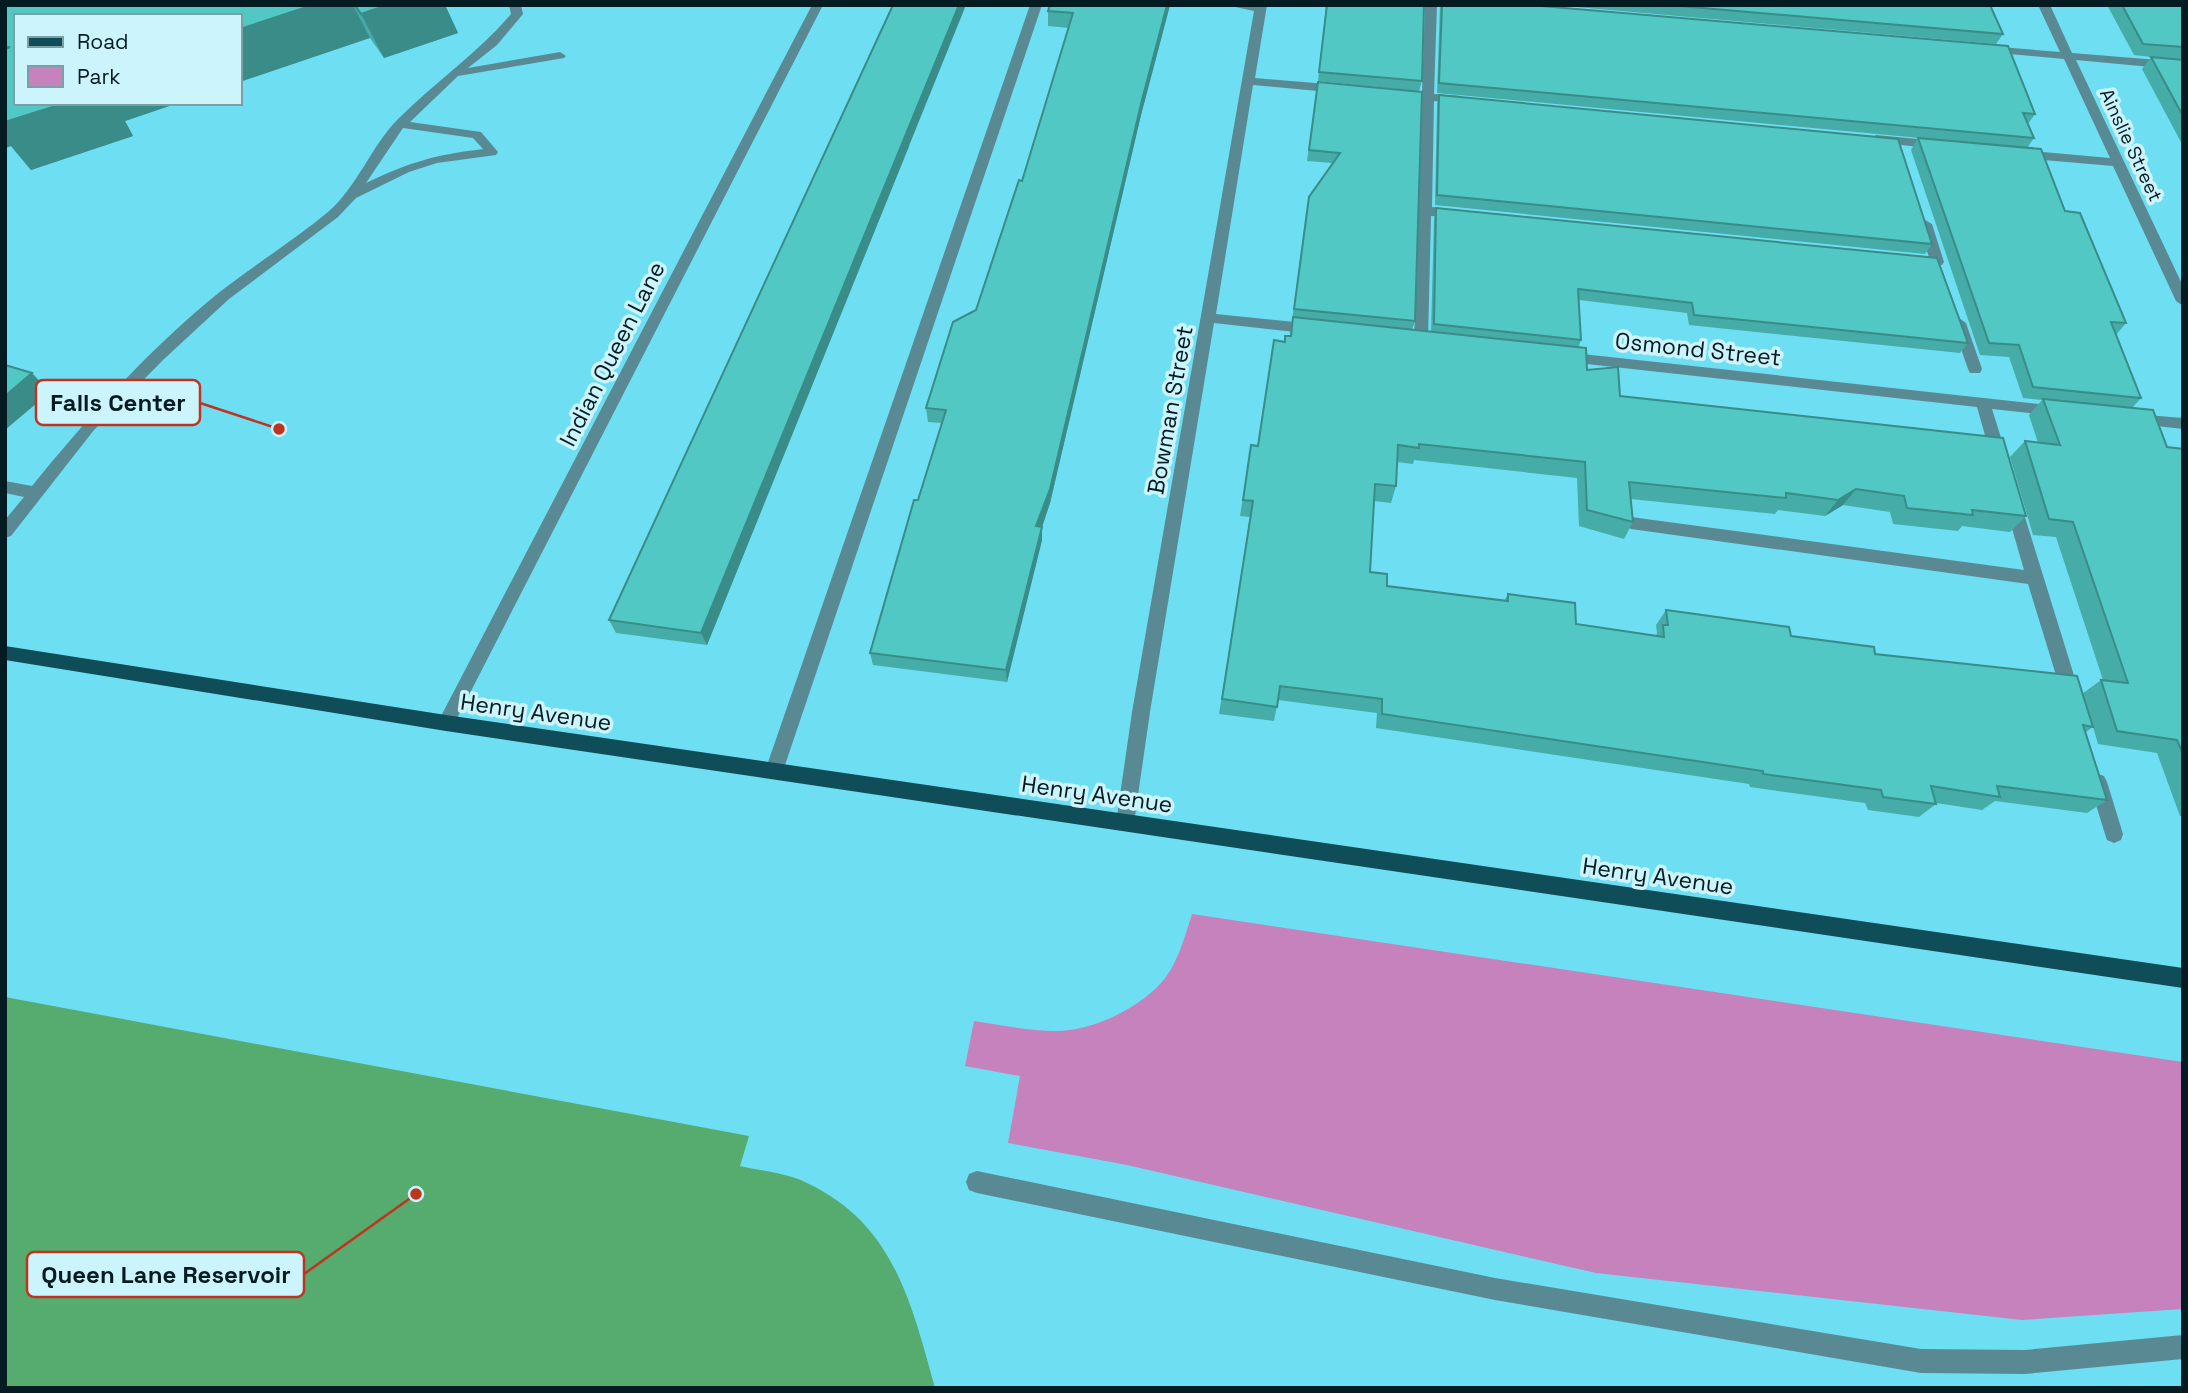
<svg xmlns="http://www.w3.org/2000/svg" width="2188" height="1393" font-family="'Space Grotesk',sans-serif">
<rect width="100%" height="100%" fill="#6edef3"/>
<path fill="#c682bd" d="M1192,914L2183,1062V1309L2022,1320L1596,1273L1127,1165L1008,1143L1020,1076L965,1066L974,1021C1001,1025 1028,1031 1055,1031C1092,1031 1136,1010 1161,983C1177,966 1185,936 1192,914Z"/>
<path fill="#56ab6f" d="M5,997L749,1136L740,1166C761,1171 788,1173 807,1183C894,1224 911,1302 935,1388H5Z"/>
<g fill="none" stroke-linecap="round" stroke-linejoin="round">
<g fill="#598a94" fill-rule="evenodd">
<path d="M509,5H521L523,14L497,45L468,68L560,52L566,56L564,58L458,76L410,122L481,132L498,152L496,155L437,163L409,172L356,198L338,217L229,299L163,360L94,430L11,536L5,538V520L24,497L5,493V481L32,486C89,416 150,348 221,291C256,264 294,240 328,212C358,186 371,146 398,119C435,82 478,53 511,14ZM403,128L473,138L483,149C434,155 410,162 366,183Z"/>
<path d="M812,5H823L452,728L446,731L440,728L437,723L440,718Z"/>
<path d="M1030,5H1042L783,771L780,777L774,779L768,777L765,771Z"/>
<path d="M1226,5H1267L1255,78L1339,85L1345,89L1339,93L1253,85L1216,314L1314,324L1321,329L1314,334L1214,323L1150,712L1134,823L1132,829L1125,831L1118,829L1116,823L1132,712L1254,11Z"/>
<path d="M1425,5H1437L1434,94L1461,96L1467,100L1461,104L1434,101L1432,207L1458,210L1465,214L1458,218L1431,216L1428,341L1421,346L1414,341L1422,100L1399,98L1393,94L1399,90L1422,93Z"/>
<path d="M2038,5H2050L2072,53L2183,62V70L2076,60L2183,286V306L2176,301L2113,166L2022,158L2016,154L2022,150L2110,158L2064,59L1987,52L1981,49L1987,46L2060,52Z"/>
<path d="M1876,135L1939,141L1945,145L1939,149L1872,142L1870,139Z"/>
<path d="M1925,220L1932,224L1944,262L1942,265L1917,264L1910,260L1917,256L1929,257L1918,224Z"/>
<path d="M1959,318L1966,323L1982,369L1980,373H1970L1968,369L1952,323Z"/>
<path d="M1564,352L2058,406L2065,411L2058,416L1992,409L2008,460L2000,466L1992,460L1977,407L1559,361L1557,357L1559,353Z"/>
<path d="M2135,414L2183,418V429L2130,423L2128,419Z"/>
<path d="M2012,495L2020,501L2081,698L2078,703L2072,705L2066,703L2063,698L2028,584L1631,529L1623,523L1631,517L2024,570L2004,501Z"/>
<path d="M2098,774L2104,776L2107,782L2123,834L2121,840L2114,843L2107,840L2105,834L2089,782L2092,776Z"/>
<path d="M977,1171L1495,1278L1921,1349L2025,1350L2183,1335V1359L2025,1374L1921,1373L1495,1300L977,1193L969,1190L966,1182L969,1174Z"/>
</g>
<path fill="#0f4e58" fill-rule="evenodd" d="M5,646L446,715L2183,968V988L446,731L5,660Z"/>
</g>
<g fill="#46aca8">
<path d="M5,5H445L458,33L384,58L370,38L16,103H178L125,121L133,136L31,170L11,146L5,148Z"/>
<path d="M1170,5L1141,115L1050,503L1042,527V540L1007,682L873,665L870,653L942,423L928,422L926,408L976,310L1022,181L1069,28L1048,26V11Z"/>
<path d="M1326,5L1422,81L1419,91L1318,81Z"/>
<path d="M1440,5H1530L2035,114L2028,124L2034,138L2027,148L1437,93Z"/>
<path d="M1553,5H1990L2003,34L1996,44Z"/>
<path d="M2107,5H2183V146L2142,69L2151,57L2134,55Z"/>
<path d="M1318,82L1415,321L1412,330L1431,332L1434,219L1436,208L1968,343L1960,353L1689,325L1687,313L1579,300L1581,340L1578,348L1587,370L1620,396L2026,516L2010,532L1962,526L1958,531L1893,524L1890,512L1843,505L1825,516L1778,510L1775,514L1631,499L1633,522L1624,539L1579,526L1577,478L1414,460L1413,464L1397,462L1396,486L1391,503L1374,501L1370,572L1387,586L1504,601L1508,594L1576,624L1655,636L1657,634L1656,625L1666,610L1875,654L2082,694L2101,680H2103L2056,537L2033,535L2010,457L2025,441L2038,443L2029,415L2042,400L2023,398L2009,357L1980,355L1911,150L1918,138L2065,211L2126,323L2116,335L2141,398L2132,408L2167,447L2183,449V816H2180L2157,753L2098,744L2093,727L2086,732L2107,800L2087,813L1995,801L1982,810L1936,803V804L1919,817L1868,810L1865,803L1750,787L1749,784L1376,728L1377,713L1278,700L1274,721L1219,714L1250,517L1240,516L1251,445L1257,446L1285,336H1290L1307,209L1332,163L1307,161Z"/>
<path d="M1439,95L1932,244L1925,254L1435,205L1437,105Z"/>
<path d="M910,144L707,645L616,633L609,620Z"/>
</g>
<g fill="#398c88">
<path d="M313,5H353L370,38L240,82V29Z"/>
<path d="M387,5H445L458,33L384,58L361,14Z"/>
<path d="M959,5H966L707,645L701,633Z"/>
<path d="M1167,5H1170L1141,115L1050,503L1042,527V540L1007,682L1006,670L1036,526L1142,100Z"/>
<path d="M65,103H178L125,121L133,136L31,170L11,146L5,148V122Z"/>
<path d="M32,373L50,392L5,430V396Z"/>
<path d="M1856,489L1843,505L1825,516L1838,500Z"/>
</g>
<g fill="#51c8c3" stroke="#398c88" stroke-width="2">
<path d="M5,5H313L240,29V16H16V103H65L5,122V49L10,47H5Z"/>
<path d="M355,5H387L361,14Z"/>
<path d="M893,5H959L701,633L609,620Z"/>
<path d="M1050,5H1167L1142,100L1050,489L1036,526L1042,527L1006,670L870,653L914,500H918L946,410L926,408L953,322L976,310L1019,180L1022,181L1073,13L1048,11Z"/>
<path d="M1327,5H1424L1422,81L1319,72Z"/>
<path d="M1442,5H1530L2008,46L2035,114L2023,113L2034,138L1439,83Z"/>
<path d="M1668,5H1990L2003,34Z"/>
<path d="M2122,5H2183V47L2143,44Z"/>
<path d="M2151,57L2183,60V116Z"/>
<path d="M1318,82L1422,92L1415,321L1294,309L1309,197L1340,153L1309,150Z"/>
<path d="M1439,95L1898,139L1932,244L1437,195Z"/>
<path d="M1918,138L2041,149L2065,211L2080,213L2126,323L2111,322L2141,398L2033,387L2019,345L1989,343Z"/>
<path d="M1436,208L1937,258L1968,343L1694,315L1692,303L1578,289L1581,340L1434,324Z"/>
<path d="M1293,317L1586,348L1587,370L1618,367L1620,396L2003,438L2026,516L1972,510L1973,515L1907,508L1904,496L1856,489L1838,500L1786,493V498L1629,482L1633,522L1587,510L1585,462L1419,444V448L1398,445L1396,486L1375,484L1370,572L1387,574V586L1508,601V594L1575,603L1576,624L1664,637L1663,625H1668L1666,610L1789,627L1791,636L1874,647L1875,654L2077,676L2093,727L2083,725L2107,800L1997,786L2000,797L1931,786L1936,804L1883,797L1881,790L1763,774V771L1382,714V699L1280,686L1277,707L1222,699L1253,501L1243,500L1251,445L1258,446L1274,340L1285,342V336H1291Z"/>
<path d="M5,365L32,373L5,396Z"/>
<path d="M2043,399L2153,410L2167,447L2183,449V754L2177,740L2117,731L2101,680L2128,683L2073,522L2049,519L2025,441L2060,445Z"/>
</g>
<g text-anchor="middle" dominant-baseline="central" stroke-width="7" stroke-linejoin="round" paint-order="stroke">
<g font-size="19" fill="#041c21" stroke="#ccf4fc">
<text transform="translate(2131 145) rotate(65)">Ainslie Street</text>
</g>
<g font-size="23" fill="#041c21" stroke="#ccf4fc">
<text transform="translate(1698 349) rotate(6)">Osmond Street</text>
<text transform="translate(612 354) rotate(-63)">Indian Queen Lane</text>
<text transform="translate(1170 410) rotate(-80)">Bowman Street</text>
<text transform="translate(536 712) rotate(8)">Henry Avenue</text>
<text transform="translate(1097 794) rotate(8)">Henry Avenue</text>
<text transform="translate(1658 876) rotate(8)">Henry Avenue</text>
</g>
</g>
<path fill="none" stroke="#c0341f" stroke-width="2.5" d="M279 429L200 403M416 1194L304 1274"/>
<g fill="#c0341f" stroke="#ccf4fc" stroke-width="2.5">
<circle cx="279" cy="429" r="7"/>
<circle cx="416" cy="1194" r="7"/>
</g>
<g fill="#ccf4fc" stroke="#c0341f" stroke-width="2.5">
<rect x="36" y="380" width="164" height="45" rx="7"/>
<rect x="27" y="1252" width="277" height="45" rx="7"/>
</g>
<g font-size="24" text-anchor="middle" font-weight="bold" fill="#041c21">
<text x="118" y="411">Falls Center</text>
<text x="166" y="1283">Queen Lane Reservoir</text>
</g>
<rect width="2188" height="1393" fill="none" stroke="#041c21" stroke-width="14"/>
<rect x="14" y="14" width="228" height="91" fill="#ccf4fc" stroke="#7c9ea4" stroke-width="2"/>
<rect x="28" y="37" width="35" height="10" fill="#0f4e58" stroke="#7c9ea4" stroke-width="2"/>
<text x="77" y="49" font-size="21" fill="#041c21">Road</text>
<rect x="28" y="66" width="35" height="21" fill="#c682bd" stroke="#7c9ea4" stroke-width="2"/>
<text x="77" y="84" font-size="21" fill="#041c21">Park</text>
</svg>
